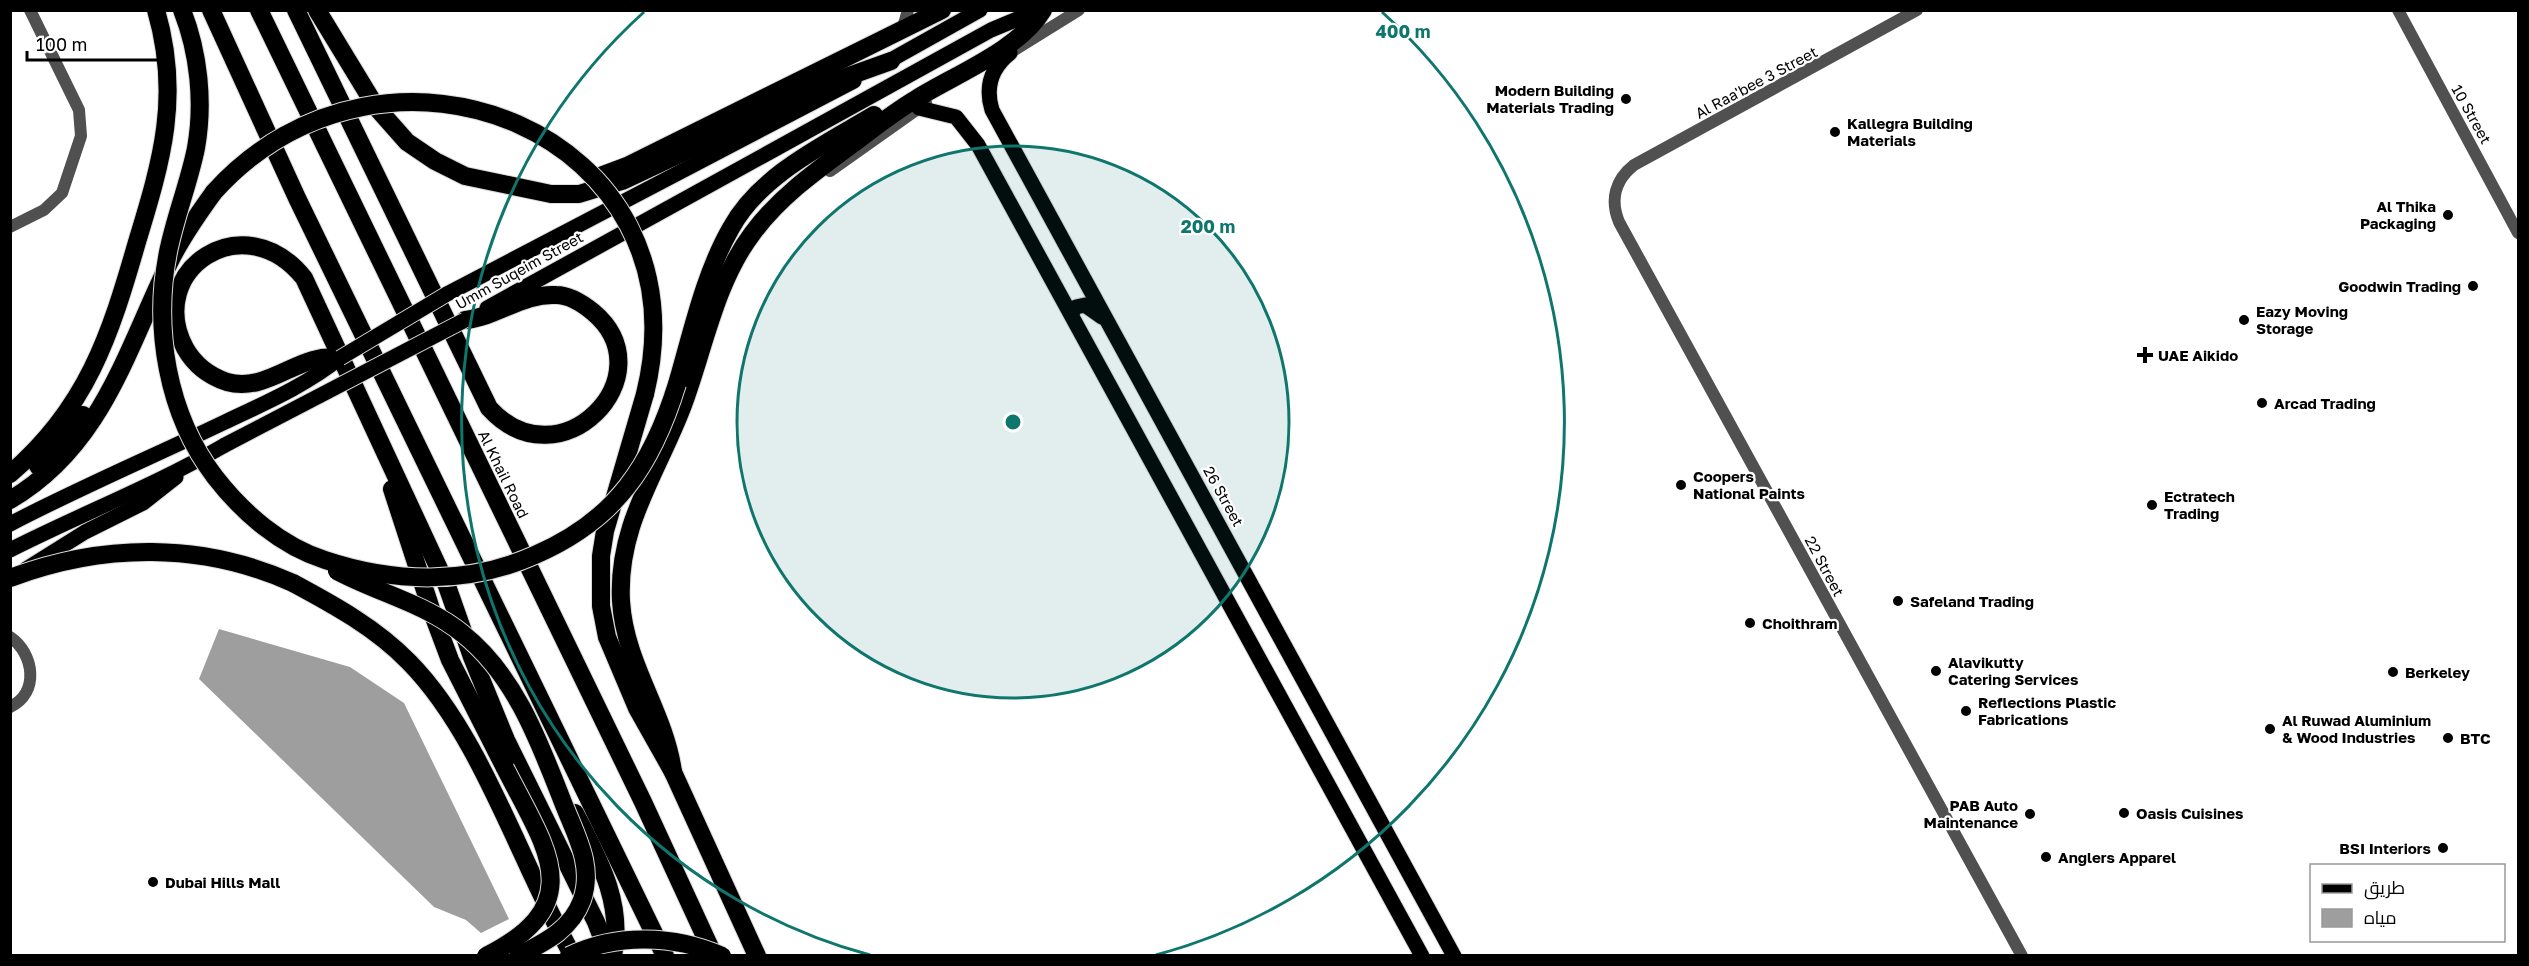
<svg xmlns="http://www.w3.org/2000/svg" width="2529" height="966" font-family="'Golos Text',Cairo,sans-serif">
<rect width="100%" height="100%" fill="#fff"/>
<path fill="#9e9e9e" d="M219,629L350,667L404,703L509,919L481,933L466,920L434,907L199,679Z"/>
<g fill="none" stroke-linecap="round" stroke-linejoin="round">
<defs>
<g id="major">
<path d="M1010,53C991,68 985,87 992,110L1454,956"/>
<path d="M880,66L980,10"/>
<path d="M919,108L956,117L978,145L1422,956"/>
<path d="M447,294L854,81"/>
<path d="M487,308L991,30L1039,10"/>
<path d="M1071,314L1076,307L1085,305L1102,317"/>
<path d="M10,524C81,487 154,456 225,422C265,403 305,386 340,358"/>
<path d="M10,550C81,514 156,485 225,445"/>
<path d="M26,569L85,532L143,503L176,477"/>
</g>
<g id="highway">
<path d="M211,10L297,198L665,956"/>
<path d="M259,10L643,802L714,956"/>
<path d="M296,10L489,408C560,486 668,375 593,312C582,303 570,295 556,295C523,293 497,317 465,320"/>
<path d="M317,10L376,107L407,142L435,161L465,176L551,194H579L622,181L835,81L891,61"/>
<path d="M595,178L627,166L942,10"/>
<path d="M340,358C300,351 268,394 227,382C209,376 194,364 185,348C144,270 244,203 304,278L447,586L472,657L506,740L596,922L609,956"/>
<path d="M677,384C692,333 704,275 731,228C760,175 824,145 874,115"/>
<path d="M645,394L605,531L601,556V606L607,637L637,708L673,772L757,956"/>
<path d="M38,466L64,441L83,415"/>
<path d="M10,474C87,408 110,336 137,242C162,160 181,96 156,10"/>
<path d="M392,489L432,612L450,660L505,768"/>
<path d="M10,500C102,446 126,351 170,261C182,237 198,214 214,192"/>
<path d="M293,583C334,605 376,628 409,662C482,736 520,864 573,956"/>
<path d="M673,772C665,712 625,665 621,601C617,525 658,472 683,405C704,349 715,283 752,234C779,197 817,170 854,143C874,128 894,112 916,99C954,75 1019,50 1043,10"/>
<path d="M575,813C598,858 624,903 613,956"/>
</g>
</defs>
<use href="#major" stroke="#dbdbdb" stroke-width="17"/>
<use href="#highway" stroke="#dbdbdb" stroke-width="20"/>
<g stroke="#505050" stroke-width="12">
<path d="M1917,10L1634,165C1615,180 1610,200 1619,222L2022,956"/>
<path d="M2398,10L2518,233"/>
<path d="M902,31L908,10"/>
<path d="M1013,51L1079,10"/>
<path d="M830,171L926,103"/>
<path d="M10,227L44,210L62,193L81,136L79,110L30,10"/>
<path d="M10,637C34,653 40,693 10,707"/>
</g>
<use href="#major" stroke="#000" stroke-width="15"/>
<use href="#highway" stroke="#000" stroke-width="18"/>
<defs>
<g id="major-bridge">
<path d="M340,358L447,294"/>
<path d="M225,445L465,320"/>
</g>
<g id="highway-bridge">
<path d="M182,10C199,53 204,103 196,148C189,183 175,217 168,252C153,328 167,414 215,477C243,513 281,546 325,560C394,583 468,585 535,555C616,520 652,465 677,384"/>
<path d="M214,192C386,2 709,134 645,394"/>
<path d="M337,571C378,593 427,604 463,634C516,676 540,744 564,805C576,836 594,866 582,900C571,930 545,942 518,956"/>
<path d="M10,578C103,543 202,542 293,583"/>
<path d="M486,956C591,903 546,849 505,768"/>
<path d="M569,956C616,933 675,935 722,956"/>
</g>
</defs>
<use href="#major-bridge" stroke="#dbdbdb" stroke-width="17" stroke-linecap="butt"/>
<use href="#highway-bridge" stroke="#dbdbdb" stroke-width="20" stroke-linecap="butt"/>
<use href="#major-bridge" stroke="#000" stroke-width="15"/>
<use href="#highway-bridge" stroke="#000" stroke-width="18"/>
</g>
<circle cx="1013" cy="422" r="276" fill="#0f766e" fill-opacity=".12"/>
<g fill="none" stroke="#0f766e" stroke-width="3">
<circle cx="1013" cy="422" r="276"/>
<path d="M870 955A552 552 0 0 1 644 12M1382 12A552 552 0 0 1 1156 955"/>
</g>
<g fill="#000" stroke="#fff" stroke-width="2">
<circle cx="1626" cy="99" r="6"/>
<circle cx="1835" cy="132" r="6"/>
<circle cx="2448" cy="215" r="6"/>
<circle cx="2473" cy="286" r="6"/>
<circle cx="2244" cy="320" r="6"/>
<path d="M2142 346h6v6h6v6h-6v6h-6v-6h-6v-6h6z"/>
<circle cx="2262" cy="403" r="6"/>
<circle cx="1681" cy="485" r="6"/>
<circle cx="2152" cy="505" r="6"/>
<circle cx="1898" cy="601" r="6"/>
<circle cx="1750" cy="623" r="6"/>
<circle cx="1936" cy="671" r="6"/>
<circle cx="2393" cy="672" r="6"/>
<circle cx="1966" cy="711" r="6"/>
<circle cx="2270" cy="729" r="6"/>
<circle cx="2448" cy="738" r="6"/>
<circle cx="2124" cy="813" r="6"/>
<circle cx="2030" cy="814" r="6"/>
<circle cx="2443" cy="848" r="6"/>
<circle cx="2046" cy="857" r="6"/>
<circle cx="153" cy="882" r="6"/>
</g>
<g text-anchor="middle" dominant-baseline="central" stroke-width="4.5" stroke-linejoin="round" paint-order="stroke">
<g font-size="15" fill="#000" stroke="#fff">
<text transform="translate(1756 82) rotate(-28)">Al Raa'bee 3 Street</text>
<text transform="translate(2472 114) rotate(61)">10 Street</text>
<text transform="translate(519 270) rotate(-29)">Umm Suqeim Street</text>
<text transform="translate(504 474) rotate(64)">Al Khail Road</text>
<text transform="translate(1224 496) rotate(61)">26 Street</text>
<text transform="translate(1825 566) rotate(62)">22 Street</text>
</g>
<g font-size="15" font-weight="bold" fill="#000" stroke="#fff" text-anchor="start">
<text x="1614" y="90" text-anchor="end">Modern Building<tspan x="1614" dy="17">Materials Trading</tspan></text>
<text x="1847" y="123">Kallegra Building<tspan x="1847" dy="17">Materials</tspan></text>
<text x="2436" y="206" text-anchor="end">Al Thika<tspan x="2436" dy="17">Packaging</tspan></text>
<text x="2461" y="286" text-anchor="end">Goodwin Trading</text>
<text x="2256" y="311">Eazy Moving<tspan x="2256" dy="17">Storage</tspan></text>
<text x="2158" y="355">UAE Aikido</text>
<text x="2274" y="403">Arcad Trading</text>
<text x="1693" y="476">Coopers<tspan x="1693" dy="17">National Paints</tspan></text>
<text x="2164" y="496">Ectratech<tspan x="2164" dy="17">Trading</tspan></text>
<text x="1910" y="601">Safeland Trading</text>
<text x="1762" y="623">Choithram</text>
<text x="1948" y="662">Alavikutty<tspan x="1948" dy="17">Catering Services</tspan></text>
<text x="2405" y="672">Berkeley</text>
<text x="1978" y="702">Reflections Plastic<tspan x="1978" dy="17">Fabrications</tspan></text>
<text x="2282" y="720">Al Ruwad Aluminium<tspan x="2282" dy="17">&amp; Wood Industries</tspan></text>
<text x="2460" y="738">BTC</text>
<text x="2018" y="805" text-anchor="end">PAB Auto<tspan x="2018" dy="17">Maintenance</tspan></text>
<text x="2136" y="813">Oasis Cuisines</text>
<text x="2431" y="848" text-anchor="end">BSI Interiors</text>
<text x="2058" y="857">Anglers Apparel</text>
<text x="165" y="882">Dubai Hills Mall</text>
</g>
</g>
<circle cx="1013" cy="422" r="9" fill="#0f766e" stroke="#fff" stroke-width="3"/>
<g font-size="18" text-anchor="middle" font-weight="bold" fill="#0f766e" stroke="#fff" stroke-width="4.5" stroke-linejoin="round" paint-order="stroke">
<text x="1403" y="38">400 m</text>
<text x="1208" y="233">200 m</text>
</g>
<rect width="2529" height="966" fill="none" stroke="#000000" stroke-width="24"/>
<rect x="2310" y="864" width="195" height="78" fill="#ffffff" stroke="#999999" stroke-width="1.5"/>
<rect x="2322" y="884" width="30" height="9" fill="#000000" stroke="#999999" stroke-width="1.5"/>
<text x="2364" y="894" font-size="18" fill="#000000">طريق</text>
<rect x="2322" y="909" width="30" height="18" fill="#9e9e9e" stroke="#999999" stroke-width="1.5"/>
<text x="2364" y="924" font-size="18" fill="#000000">مياه</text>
<path d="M27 51v9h138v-9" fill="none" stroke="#000000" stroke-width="3"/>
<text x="36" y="51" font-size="18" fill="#000000" stroke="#ffffff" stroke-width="4.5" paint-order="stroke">100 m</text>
</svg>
